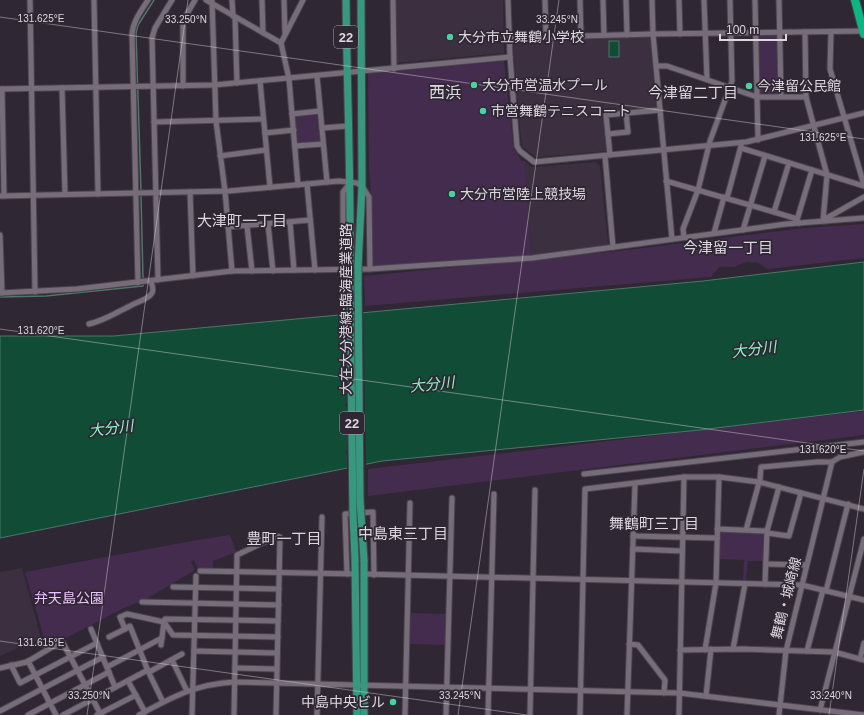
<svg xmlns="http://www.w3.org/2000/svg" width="864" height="715" font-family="Arial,'Noto Sans JP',sans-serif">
<rect width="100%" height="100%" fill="#2f2733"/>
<g fill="#3b2f40">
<path d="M395,0H503L504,53L396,63Z"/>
<path d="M648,37L650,38L656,107L655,109L605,113L608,151L536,157L522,147L515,77L513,41Z"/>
<path d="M525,161L530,166L535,167L596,162L600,166L608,244L583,249L531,255Z"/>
<path d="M22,568L41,638L0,656V572Z"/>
</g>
<g fill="#442c4e">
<path d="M759,35H776L778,37L779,92L778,94H760L759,93L757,37Z"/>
<path d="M504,61L514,149L522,161H525L531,255L447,262L373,266L371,193L369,169L368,74Z"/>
<path d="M317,113L319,115L321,140L320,142L298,144L296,143L294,117L295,115Z"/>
<path d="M864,224V258L768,269L758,263L746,262L735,267H719L711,277L365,306L364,276L619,251L804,228Z"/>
<path d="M864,411V435L368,496V469Z"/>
<path d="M722,532L764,534L763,561H748L746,580H743L744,560L719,559L720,533Z"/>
<path d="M230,535L236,552L213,561V568L198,569L194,560L191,562L195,570L148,598L122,609L47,648L25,572L192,541Z"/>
<path d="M411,613L446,614V645L410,644Z"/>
</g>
<g fill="#104c36" stroke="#4e7669">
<rect x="609" y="41" width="10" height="16"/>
<path d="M864,262V410L700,430L382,461L0,538V336H114L703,281Z"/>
</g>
<path fill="#2f2733" d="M363,311L366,466L347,470V455L346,453L347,450V408L345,404L347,403L346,379L345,378L346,374V332L345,328L346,327L345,312Z"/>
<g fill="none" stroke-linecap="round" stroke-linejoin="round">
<g stroke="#4e7669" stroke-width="1.5">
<path d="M141,191L136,33L138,25L154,0"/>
<path d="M141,195L143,279"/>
<path d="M0,297L46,296L143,286V283"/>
</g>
<defs>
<g id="minor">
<path d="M30,0L35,292"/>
<path d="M94,0L98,194"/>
<path d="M206,0L281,43"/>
<path d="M212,0L216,121L225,191L232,271"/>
<path d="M232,0L233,16"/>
<path d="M262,0L263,33"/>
<path d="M284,0L285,33"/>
<path d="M393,0L394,69"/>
<path d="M508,0L510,57L517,146L520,151L534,162L746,142L864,113"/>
<path d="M545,0L546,37"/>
<path d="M580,0L581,36"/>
<path d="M603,0L604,35"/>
<path d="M626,0L627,35"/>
<path d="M652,0L653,34L672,239"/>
<path d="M679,0L680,34"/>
<path d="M704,0L707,79"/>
<path d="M755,0L758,140"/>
<path d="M779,0L781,96"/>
<path d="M235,17L237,83"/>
<path d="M805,32L806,97L827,175L823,221"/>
<path d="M831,32L830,69L864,185"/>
<path d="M509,38L653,34L864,31"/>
<path d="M656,66H667L757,97H806"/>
<path d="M317,76L327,182"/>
<path d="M260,81L270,187"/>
<path d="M183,86V24L184,19L195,0"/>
<path d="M62,88L65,194"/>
<path d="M0,89L214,85L510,57"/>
<path d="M2,89L4,196"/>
<path d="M292,114L320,111"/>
<path d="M154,122L263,119"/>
<path d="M322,128L348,126"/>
<path d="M265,133L294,130"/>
<path d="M608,134L628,132L626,112"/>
<path d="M295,146L323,144"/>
<path d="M741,148L864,186"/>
<path d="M610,155L606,115L660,110"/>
<path d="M220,156L266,150"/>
<path d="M605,156L613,247"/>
<path d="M666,181L774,212L794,218L799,223"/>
<path d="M307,184L315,270"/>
<path d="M298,185L289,79L281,43L303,0"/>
<path d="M190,192L193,276"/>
<path d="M0,196L229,191L339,181L357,183L362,186L369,197L370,269"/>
<path d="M727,198L741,146"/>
<path d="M774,212L789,163"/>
<path d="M825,219L864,197"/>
<path d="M797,220L812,170"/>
<path d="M290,222L294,270"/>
<path d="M268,224L273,271"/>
<path d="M247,226L252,271"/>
<path d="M228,227L310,220"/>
<path d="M743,230L765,156"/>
<path d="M714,233L724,197"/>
<path d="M0,235L2,293"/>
<path d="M684,237L683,229L698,190L710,141L732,81L730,0"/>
<path d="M343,270V192L350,183"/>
<path d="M158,280L152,38L155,28L172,0"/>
<path d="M138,283L132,34C133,21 141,11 148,0"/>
<path d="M0,293L77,289L232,271L370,269L532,258L786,224L864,218"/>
<path d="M89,324C106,320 115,313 130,306C136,302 148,300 152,293C154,289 152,285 151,281"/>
<path d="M584,474L864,442"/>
<path d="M717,529L767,531"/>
<path d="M746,530L760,479L761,467L817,462H832"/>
<path d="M767,533L789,536L801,493"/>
<path d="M633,536L717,538"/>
<path d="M633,549L682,551"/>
<path d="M766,564L806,565"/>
<path d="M200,571L356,574"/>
<path d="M347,574L345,514L373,512L374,575"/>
<path d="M364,574L802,585L864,600"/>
<path d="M765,584L767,531L779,487"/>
<path d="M173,587L279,589"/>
<path d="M826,591L848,504"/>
<path d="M142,602L279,605"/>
<path d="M91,629L115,687"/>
<path d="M109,637L125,629"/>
<path d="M629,644L638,645L665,680L664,693"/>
<path d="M161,645L164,622L173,635L278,637"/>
<path d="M733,649L745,584"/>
<path d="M680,650L743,649L834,652L864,660"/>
<path d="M705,650L716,583L719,477"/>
<path d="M194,651L277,653"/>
<path d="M807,651L823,590"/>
<path d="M860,659L864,643"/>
<path d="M172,660L187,691"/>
<path d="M28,661L56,715"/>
<path d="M11,665L20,683L97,643"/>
<path d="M107,667L162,638"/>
<path d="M0,668L27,662L59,643H63L101,715"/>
<path d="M235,668L277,669"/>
<path d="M128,681L145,712"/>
<path d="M706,696L711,649"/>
<path d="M163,702L148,671L130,626L125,629L120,617L127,614L164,622L165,619L278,621"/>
<path d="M820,710L864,539"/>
<path d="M0,711L103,657"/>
<path d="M28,715L109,672"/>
<path d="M63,715L146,671H151L182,654"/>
<path d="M97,715L136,695"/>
<path d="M139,715C172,697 196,684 234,682L679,693L864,715"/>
<path d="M192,715L196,576"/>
<path d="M234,715L237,555L277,536L280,537L276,715"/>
<path d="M317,715L322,517"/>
<path d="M405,715L410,503"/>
<path d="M446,715L452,498"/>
<path d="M488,715L494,494"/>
<path d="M530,715L535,490"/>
<path d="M580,715L585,489L684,477H719L759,482L864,509"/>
<path d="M627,715L635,484"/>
<path d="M679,715L684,477"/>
<path d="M779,715L786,651L832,462L840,457L864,452"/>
</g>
<g id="major">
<path d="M346,0C347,89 351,178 350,267"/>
<path d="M358,267L362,186L361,0"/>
<path d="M350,285V273"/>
<path d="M358,285V272"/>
<path d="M355,560L357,715"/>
<path d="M364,560V715"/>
</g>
<path id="highway" d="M855,0L864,34"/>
</defs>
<use href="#minor" stroke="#4a444d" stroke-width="7"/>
<use href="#major" stroke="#4a444d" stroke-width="9"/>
<use href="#highway" stroke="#4a444d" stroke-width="10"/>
<use href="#minor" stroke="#766c7a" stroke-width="5"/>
<use href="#major" stroke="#36987f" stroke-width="7"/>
<use href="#highway" stroke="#0bb682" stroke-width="8"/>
<defs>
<g id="major-bridge">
<path d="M358,267V272"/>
<path d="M350,273V267"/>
<path d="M350,285L353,514L355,560"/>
<path d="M358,285L360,500L364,560"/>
</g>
</defs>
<use href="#major-bridge" stroke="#4a444d" stroke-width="9" stroke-linecap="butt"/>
<use href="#major-bridge" stroke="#36987f" stroke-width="7"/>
</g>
<path fill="none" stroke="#ddd8e0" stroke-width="1" stroke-opacity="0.45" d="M0,17L864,139M0,329L864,451M0,641L527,715M87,715L188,0M458,715L559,0M829,715L864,469"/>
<g fill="#45d49f" stroke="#2f2733" stroke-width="1.5">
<circle cx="450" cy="37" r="4"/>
<circle cx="474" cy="85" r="4"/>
<circle cx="749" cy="86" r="4"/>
<circle cx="483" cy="111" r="4"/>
<circle cx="452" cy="194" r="4"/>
<circle cx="393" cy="702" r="4"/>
</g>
<g text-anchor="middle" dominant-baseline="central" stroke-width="3.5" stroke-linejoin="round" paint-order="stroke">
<g fill="#2f2733" stroke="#a9a3ac" stroke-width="1">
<rect x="334" y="26" width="24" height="22" rx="3"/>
<rect x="340" y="412" width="24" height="22" rx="3"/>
</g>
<g font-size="13" font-weight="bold" fill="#ddd8e0">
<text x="346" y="37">22</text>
<text x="352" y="423">22</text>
</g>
<g font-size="14" fill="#ddd8e0" stroke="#2f2733" text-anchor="start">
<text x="458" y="37">大分市立舞鶴小学校</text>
<text x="482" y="85">大分市営温水プール</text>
<text x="757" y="86">今津留公民館</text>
<text x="491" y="111">市営舞鶴テニスコート</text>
<text x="460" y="194">大分市営陸上競技場</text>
<text x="385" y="702" text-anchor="end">中島中央ビル</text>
</g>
<g font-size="14" fill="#ddd8e0" stroke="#2f2733">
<text transform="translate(346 309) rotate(-90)">大在大分港線;臨海産業道路</text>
<text transform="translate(786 598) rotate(-76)">舞鶴・城崎線</text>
</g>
<g font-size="14" fill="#edc1ff" stroke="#2f2733">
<text x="69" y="598">弁天島公園</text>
</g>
<g font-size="15" fill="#ddd8e0" stroke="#2f2733">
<text x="693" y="92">今津留二丁目</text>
<text x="242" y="220">大津町一丁目</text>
<text x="728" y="247">今津留一丁目</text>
<text x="654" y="523">舞鶴町三丁目</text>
<text x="403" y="533">中島東三丁目</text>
<text x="284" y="538">豊町一丁目</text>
</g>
<g font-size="15" font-style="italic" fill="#8bf5c7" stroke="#2f2733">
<text transform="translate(754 349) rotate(-7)">大分川</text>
<text transform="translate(432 384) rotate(-6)">大分川</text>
<text transform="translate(111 428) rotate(-7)">大分川</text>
</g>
<g font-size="16" fill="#ddd8e0" stroke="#2f2733">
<text x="445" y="92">西浜</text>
</g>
</g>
<g font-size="10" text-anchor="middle" fill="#ddd8e0" stroke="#2f2733" stroke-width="3.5" stroke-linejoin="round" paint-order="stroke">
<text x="41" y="22">131.625°E</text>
<text x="186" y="23">33.250°N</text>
<text x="557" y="23">33.245°N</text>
<text x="823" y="141">131.625°E</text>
<text x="41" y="334">131.620°E</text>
<text x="823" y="453">131.620°E</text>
<text x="41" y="646">131.615°E</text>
<text x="89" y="699">33.250°N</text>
<text x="460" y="699">33.245°N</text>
<text x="831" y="699">33.240°N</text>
</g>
<path d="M720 34v6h66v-6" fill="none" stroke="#ddd8e0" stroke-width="2"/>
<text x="726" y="34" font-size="12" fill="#ddd8e0" stroke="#2f2733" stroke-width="3" paint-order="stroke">100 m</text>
</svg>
